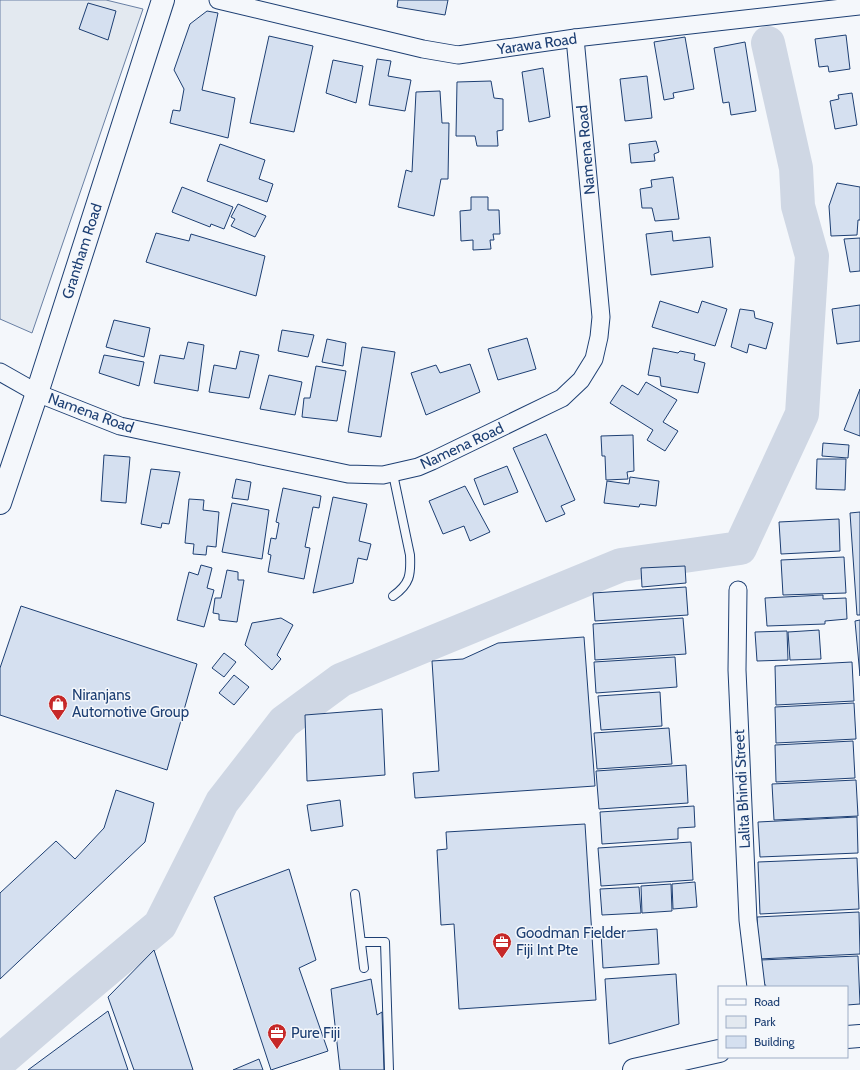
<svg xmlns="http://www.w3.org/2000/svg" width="860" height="1070" font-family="Cabin,sans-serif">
<rect width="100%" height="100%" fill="#f4f7fb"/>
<path fill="#e3e9f0" stroke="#687fa3" d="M0,0H106L143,9L32,333L0,319Z"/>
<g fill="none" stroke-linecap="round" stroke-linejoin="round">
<path stroke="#cfd7e4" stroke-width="34" d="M0,1061L79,993L160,925L222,802L284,722L341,680L621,565L740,548L802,414L812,256L798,206L796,168L768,43"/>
</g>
<g fill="#d5e0f0" stroke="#1d3f73">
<path d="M398,0H448L445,15L397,7Z"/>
<path d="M88,3L116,11L108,40L79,29Z"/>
<path d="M207,11L218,13L202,90L235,98L228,138L170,123L173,110L180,111L184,89L174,70L190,24Z"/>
<path d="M846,35L850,69L829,72L828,66L819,67L815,39Z"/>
<path d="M269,36L313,46L294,132L250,123Z"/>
<path d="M685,37L694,89L673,93L674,98L664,100L654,42Z"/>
<path d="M745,42L756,111L731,115L729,102L723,103L714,48Z"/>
<path d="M377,59L391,61L388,76L411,80L405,111L369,105Z"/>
<path d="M333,60L363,66L356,103L326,93Z"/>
<path d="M543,68L550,117L529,122L522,72Z"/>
<path d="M647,76L652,118L625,121L620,79Z"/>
<path d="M491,81L494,98L503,99V130L497,131L498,146H477L475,136H456L457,82Z"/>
<path d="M440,91L442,123H449L448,179H441L434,216L398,207L406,170L412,172L416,92Z"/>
<path d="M852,93L857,125L835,129L830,101L839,99L838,95Z"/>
<path d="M656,141L659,152L654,154L655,161L631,163L629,144Z"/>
<path d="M220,144L265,160L259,179L273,184L267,202L207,181Z"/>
<path d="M673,177L679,219L655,221L652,208H642L640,189L652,187L651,180Z"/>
<path d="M837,183L860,187V220H858L857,235L831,236L829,206Z"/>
<path d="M182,187L233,207L224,229L211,224L210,227L172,212Z"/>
<path d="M471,197H488V210H499L500,234H493L494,240H490L491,249L473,250V240L461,241L460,211L471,210Z"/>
<path d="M238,204L266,216L255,237L231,226L235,219L231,217Z"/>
<path d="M672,231L673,241L710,237L713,267L651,275L646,234Z"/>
<path d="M156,233L189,241L191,234L265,256L256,296L146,262Z"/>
<path d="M860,238V271L850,272L844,239Z"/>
<path d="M660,301L698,313L702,301L727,309L715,346L652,327Z"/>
<path d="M860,305V341L837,344L832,309Z"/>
<path d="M740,309L754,311L755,318L773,323L766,349L749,344L747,353L731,347Z"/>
<path d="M114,320L150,328L144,357L106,347Z"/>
<path d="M282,330L314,335L308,357L278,351Z"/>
<path d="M527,338L536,369L498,380L488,349Z"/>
<path d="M327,339L346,343L343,366L322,362Z"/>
<path d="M188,342L204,345L198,391L154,383L160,355L184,359Z"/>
<path d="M362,347L395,352L381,437L348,432Z"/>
<path d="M653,348L678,353L680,351L695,354L694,360L705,363L698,393L661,386L660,377L648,375Z"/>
<path d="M240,351L259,355L249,398L209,392L214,365L236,369Z"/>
<path d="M104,355L144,362L139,386L99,373Z"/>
<path d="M470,364L480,392L426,415L411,373L436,365L440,373Z"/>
<path d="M316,366L346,371L337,421L302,417L304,398H310Z"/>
<path d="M269,375L302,382L295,415L260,409Z"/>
<path d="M646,382L677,400L663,422L678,431L665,451L647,440L653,430L610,403L622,385L638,395Z"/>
<path d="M860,389V436L844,430Z"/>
<path d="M546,434L575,500L561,506L565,514L546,522L513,448Z"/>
<path d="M633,435L634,471L627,472L628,479L606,480L605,456H602L601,436Z"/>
<path d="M823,443L849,445L848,458L822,456Z"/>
<path d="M104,455L130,457L126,503L101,501Z"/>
<path d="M817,459H846L845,490L816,489Z"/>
<path d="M507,466L518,492L484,505L474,479Z"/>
<path d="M151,469L180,472L169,524L162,523L161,528L141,524Z"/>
<path d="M630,477L659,481L656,506L640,504L639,507L604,503L607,481L629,484Z"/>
<path d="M236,479L251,482L248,500L232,498Z"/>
<path d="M465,486L490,532L470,541L464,526L443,534L429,501Z"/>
<path d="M283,488L321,496L319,508L313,507L305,547L310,548L304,579L268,572L271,555L268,554L271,538L276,539L279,523L276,522Z"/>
<path d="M333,497L367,504L359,541L371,544L367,560L358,558L353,583L313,593Z"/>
<path d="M189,499L204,500L203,510L219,512L216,547L207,546L206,555L193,554L194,544L185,543Z"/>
<path d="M232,503L269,510L262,559L222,552Z"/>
<path d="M860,512V615H857L850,513Z"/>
<path d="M839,519L840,551L781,554L779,522Z"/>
<path d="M844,557L846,593L783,595L781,560Z"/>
<path d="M201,565L212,568L207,588L214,590L204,627L177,620L189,572L198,575Z"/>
<path d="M685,566L686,583L642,587L641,568Z"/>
<path d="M227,570L238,572V580H244L237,622L219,620V614L213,613L215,598H221Z"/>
<path d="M686,587L688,615L595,621L593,593Z"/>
<path d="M823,595V599L846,598L847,619L825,621V624L767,626L765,598Z"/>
<path d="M21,606L197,664L167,770L0,715V668Z"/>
<path d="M281,618L293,625L277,655L281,659L272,670L245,645L252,623Z"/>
<path d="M683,618L686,654L595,660L593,624Z"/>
<path d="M860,620V676L855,621Z"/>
<path d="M819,630L821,659L790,660L788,632Z"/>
<path d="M787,631L788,660L757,661L755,632Z"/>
<path d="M584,637L595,786L415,798L413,773L439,771L432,661L463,659L498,643Z"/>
<path d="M224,653L236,662L224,677L212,668Z"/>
<path d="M675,657L677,687L596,693L594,662Z"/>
<path d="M852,662L854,701L776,705L775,666Z"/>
<path d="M234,675L249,687L234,705L219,693Z"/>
<path d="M660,692L662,726L601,730L598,696Z"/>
<path d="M854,703L856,739L776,743L775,707Z"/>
<path d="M382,709L385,775L307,781L305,715Z"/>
<path d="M669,728L672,764L597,769L594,733Z"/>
<path d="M853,741L855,778L776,782L775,745Z"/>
<path d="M686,765L688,803L599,809L596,771Z"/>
<path d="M856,780L858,816L774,820L772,784Z"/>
<path d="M116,790L154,803L145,842L0,979V893L56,841L75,859L104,828Z"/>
<path d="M340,800L343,826L311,831L307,805Z"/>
<path d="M694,806L695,827L678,828V839L602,844L600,812Z"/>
<path d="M857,817L858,853L760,857L758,822Z"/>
<path d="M585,824L596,1000L459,1009L454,924L441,925L437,850L447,849L446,832Z"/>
<path d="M691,842L693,880L601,886L598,848Z"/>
<path d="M857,858L859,909L760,914L758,862Z"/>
<path d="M289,869L316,960L299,968L328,1051L271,1070L214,897Z"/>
<path d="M695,882L697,907L673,909L672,884Z"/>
<path d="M671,884L672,911L642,913L641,886Z"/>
<path d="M639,887L641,913L602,915L600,889Z"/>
<path d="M859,912L860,954L759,959L757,917Z"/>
<path d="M657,929L659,964L603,968L601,933Z"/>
<path d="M154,950L193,1070H134L108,997Z"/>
<path d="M858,956L860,1004L847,1005V987H767L762,981L760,960Z"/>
<path d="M676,974L679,1024L609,1044L605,979Z"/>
<path d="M371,979L377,1015L382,1012L384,1070H340L331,989Z"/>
<path d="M108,1011L128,1070H28Z"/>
<path d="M259,1059L263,1070H233Z"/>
</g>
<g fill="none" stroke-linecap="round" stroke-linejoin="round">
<defs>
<g id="lane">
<path d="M393,474L410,555C411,575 410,584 393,596"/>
<path d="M355,894L364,968"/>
<path d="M361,942H385L389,1070"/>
</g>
<g id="street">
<path d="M218,0L423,49L458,55L575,38L860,6"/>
<path d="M0,372L37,393L120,426L348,474L383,475L418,467L432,461L562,398L581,380L594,359L599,337L601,317L575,38"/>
<path d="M738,590L737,670L748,920L756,987"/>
</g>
<g id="primary">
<path d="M0,503L37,393L163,0"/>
<path d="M847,1037L860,1036"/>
<path d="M634,1070L719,1051"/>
</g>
</defs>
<use href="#lane" stroke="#1d3f73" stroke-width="10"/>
<use href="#street" stroke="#1d3f73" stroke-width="19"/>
<use href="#primary" stroke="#1d3f73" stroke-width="24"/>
<use href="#lane" stroke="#f4f7fb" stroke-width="8"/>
<use href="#street" stroke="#f4f7fb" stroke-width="17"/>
<use href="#primary" stroke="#f4f7fb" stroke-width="22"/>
</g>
<defs>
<symbol id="shop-pin" viewBox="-11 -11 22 30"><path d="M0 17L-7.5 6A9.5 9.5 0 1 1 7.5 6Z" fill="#c62828" stroke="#f4f7fb"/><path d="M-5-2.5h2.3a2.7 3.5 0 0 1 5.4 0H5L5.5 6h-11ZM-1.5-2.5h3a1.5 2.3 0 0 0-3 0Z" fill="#fff"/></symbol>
<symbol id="office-pin" viewBox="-11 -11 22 30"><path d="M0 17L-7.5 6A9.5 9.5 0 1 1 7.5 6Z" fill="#c62828" stroke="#f4f7fb"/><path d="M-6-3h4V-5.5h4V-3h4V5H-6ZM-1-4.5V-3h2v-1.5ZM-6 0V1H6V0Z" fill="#fff"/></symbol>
</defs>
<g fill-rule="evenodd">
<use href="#shop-pin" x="47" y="693" width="22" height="30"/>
<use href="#office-pin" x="491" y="931" width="22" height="30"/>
<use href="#office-pin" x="266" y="1022" width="22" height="30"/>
</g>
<g text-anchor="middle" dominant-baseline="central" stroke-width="3" stroke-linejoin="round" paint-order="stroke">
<g font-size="15" fill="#1d3f73" stroke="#f4f7fb">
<text transform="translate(537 44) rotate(-8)">Yarawa Road</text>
<text transform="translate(586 150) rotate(-95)">Namena Road</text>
<text transform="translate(82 251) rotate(-72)">Grantham Road</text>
<text transform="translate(91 413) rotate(20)">Namena Road</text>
<text transform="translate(462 446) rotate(-25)">Namena Road</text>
<text transform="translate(742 789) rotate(-93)">Lalita Bhindi Street</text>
</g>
<g font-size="15" fill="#1d3f73" stroke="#f4f7fb" text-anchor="start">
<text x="72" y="695">Niranjans<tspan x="72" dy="17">Automotive Group</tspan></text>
<text x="516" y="933">Goodman Fielder<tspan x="516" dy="17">Fiji Int Pte</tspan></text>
<text x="291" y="1033">Pure Fiji</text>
</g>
</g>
<rect x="718" y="986" width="130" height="72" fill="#f4f7fb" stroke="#9eadc5"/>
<rect x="726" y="999" width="20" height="6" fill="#f4f7fb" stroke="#9eadc5"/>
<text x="754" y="1006" font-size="12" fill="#1d3f73">Road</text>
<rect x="726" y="1016" width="20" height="12" fill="#e3e9f0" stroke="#9eadc5"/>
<text x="754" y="1026" font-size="12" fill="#1d3f73">Park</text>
<rect x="726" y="1036" width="20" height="12" fill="#d5e0f0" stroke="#9eadc5"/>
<text x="754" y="1046" font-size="12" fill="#1d3f73">Building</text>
</svg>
